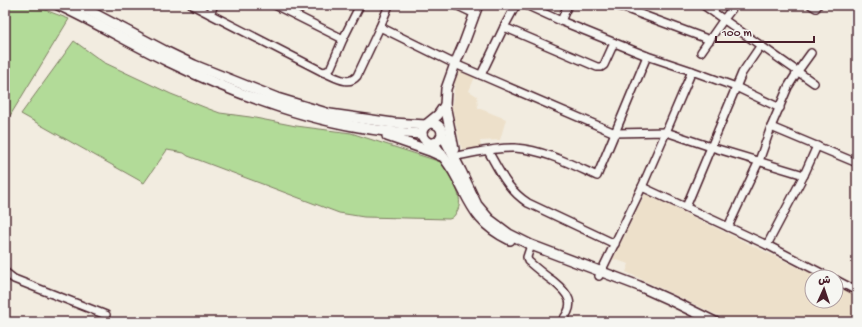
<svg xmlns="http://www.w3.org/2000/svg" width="862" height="327" font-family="'Gochi Hand','Playpen Sans Arabic',sans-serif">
<rect width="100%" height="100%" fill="#f2ece0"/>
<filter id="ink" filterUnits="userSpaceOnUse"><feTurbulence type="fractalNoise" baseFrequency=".025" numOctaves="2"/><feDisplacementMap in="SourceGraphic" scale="8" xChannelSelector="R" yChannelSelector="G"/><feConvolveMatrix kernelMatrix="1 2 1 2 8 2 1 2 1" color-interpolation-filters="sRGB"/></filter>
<g filter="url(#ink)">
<g fill="#ede0ca">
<path d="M459,71L475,77L469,91L477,96L478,108L506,119L500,140L480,141L481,147L462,150L452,108L453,97L455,81Z"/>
<path d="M645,194L818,277H812V301H836V286L856,295L857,298V316L854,322H732L626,272L629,264L613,259Z"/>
</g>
<g fill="#b2db98" stroke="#7e7d62">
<path d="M5,5H32L69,19L5,124Z"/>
<path d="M74,41L103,62L171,94L209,109L220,113L250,117L296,126L351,133L441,162C449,175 467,198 456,213C454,216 453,218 449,219L364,217L339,213L188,156L184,153L167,150L144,183L21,114Z"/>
</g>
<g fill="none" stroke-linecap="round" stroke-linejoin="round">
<defs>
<g id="minor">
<path d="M192,5L323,72L328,71L331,67L343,39L360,5"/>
<path d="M275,5L343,39"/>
<path d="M456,5L475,14"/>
<path d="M526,5L561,21L647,56L692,71L736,87L780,108"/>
<path d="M616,5L710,40"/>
<path d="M703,5L814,83"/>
<path d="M811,5L816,8L818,5"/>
<path d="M210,14L214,5"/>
<path d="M561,21L568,5"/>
<path d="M380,27L455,64L615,133L666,132L711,147L804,175"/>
<path d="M504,27L597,67H601L604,65L614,43"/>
<path d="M701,52L724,19L735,5"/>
<path d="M323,72C334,76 348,87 357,76L380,27L389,5"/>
<path d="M481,75L504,27L516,5"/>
<path d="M771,127L857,163"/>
<path d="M488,151C500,172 507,189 528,203L615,244"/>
<path d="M456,156C474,153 497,147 515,148C544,150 571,164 597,176L647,56"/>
<path d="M642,187L767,245L829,277"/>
<path d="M686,207L742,73L761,45"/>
<path d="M728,227L759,161L771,127L788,87L798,71L811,53"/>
<path d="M531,245L527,257L528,261C536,268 544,275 553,281C569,294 577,304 561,322"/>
<path d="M767,245L804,175L817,146"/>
<path d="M5,272L14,279L106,315"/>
<path d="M599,276L642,187L666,132L692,71"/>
<path d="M836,280L857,291"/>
</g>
<g id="major">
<path d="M58,5C95,22 130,43 167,61C227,90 293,116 359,127C380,131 401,133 422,134"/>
<path d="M78,5L167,52L194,65L277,98L330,114L393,123L426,125"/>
<path d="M427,124L438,115L445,105V108"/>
<path d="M442,134C435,156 409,133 430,123C437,123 442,127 442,134L461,171L477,205L489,219L509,234L531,245L639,286L670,300L715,322"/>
<path d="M387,136L430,151L441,156"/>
<path d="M433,143C440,152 447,161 453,171C471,202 474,223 510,240"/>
<path d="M454,149L445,105L446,89L455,64L464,43L478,5"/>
</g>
</defs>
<use href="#minor" stroke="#4a1f2b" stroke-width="10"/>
<use href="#major" stroke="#4a1f2b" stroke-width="12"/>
<use href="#minor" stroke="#f6f6f2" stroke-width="7"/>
<use href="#major" stroke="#f6f6f2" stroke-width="9"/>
</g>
</g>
<rect width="862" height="327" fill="none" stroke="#f6f6f2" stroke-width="20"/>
<rect x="10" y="10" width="842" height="307" fill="none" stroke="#4a1f2b" stroke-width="1.5" filter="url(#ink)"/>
<g transform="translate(824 289) rotate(3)"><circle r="19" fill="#f6f6f2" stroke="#b1a0a2"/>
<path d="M0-3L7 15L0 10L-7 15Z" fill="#4a1f2b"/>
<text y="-6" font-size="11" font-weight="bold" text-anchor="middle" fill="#4a1f2b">ش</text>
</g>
<path d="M716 36v6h98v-6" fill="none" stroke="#4a1f2b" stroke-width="2"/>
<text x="722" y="36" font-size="12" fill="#4a1f2b" stroke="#f6f6f2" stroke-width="3" paint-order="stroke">100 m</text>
</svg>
